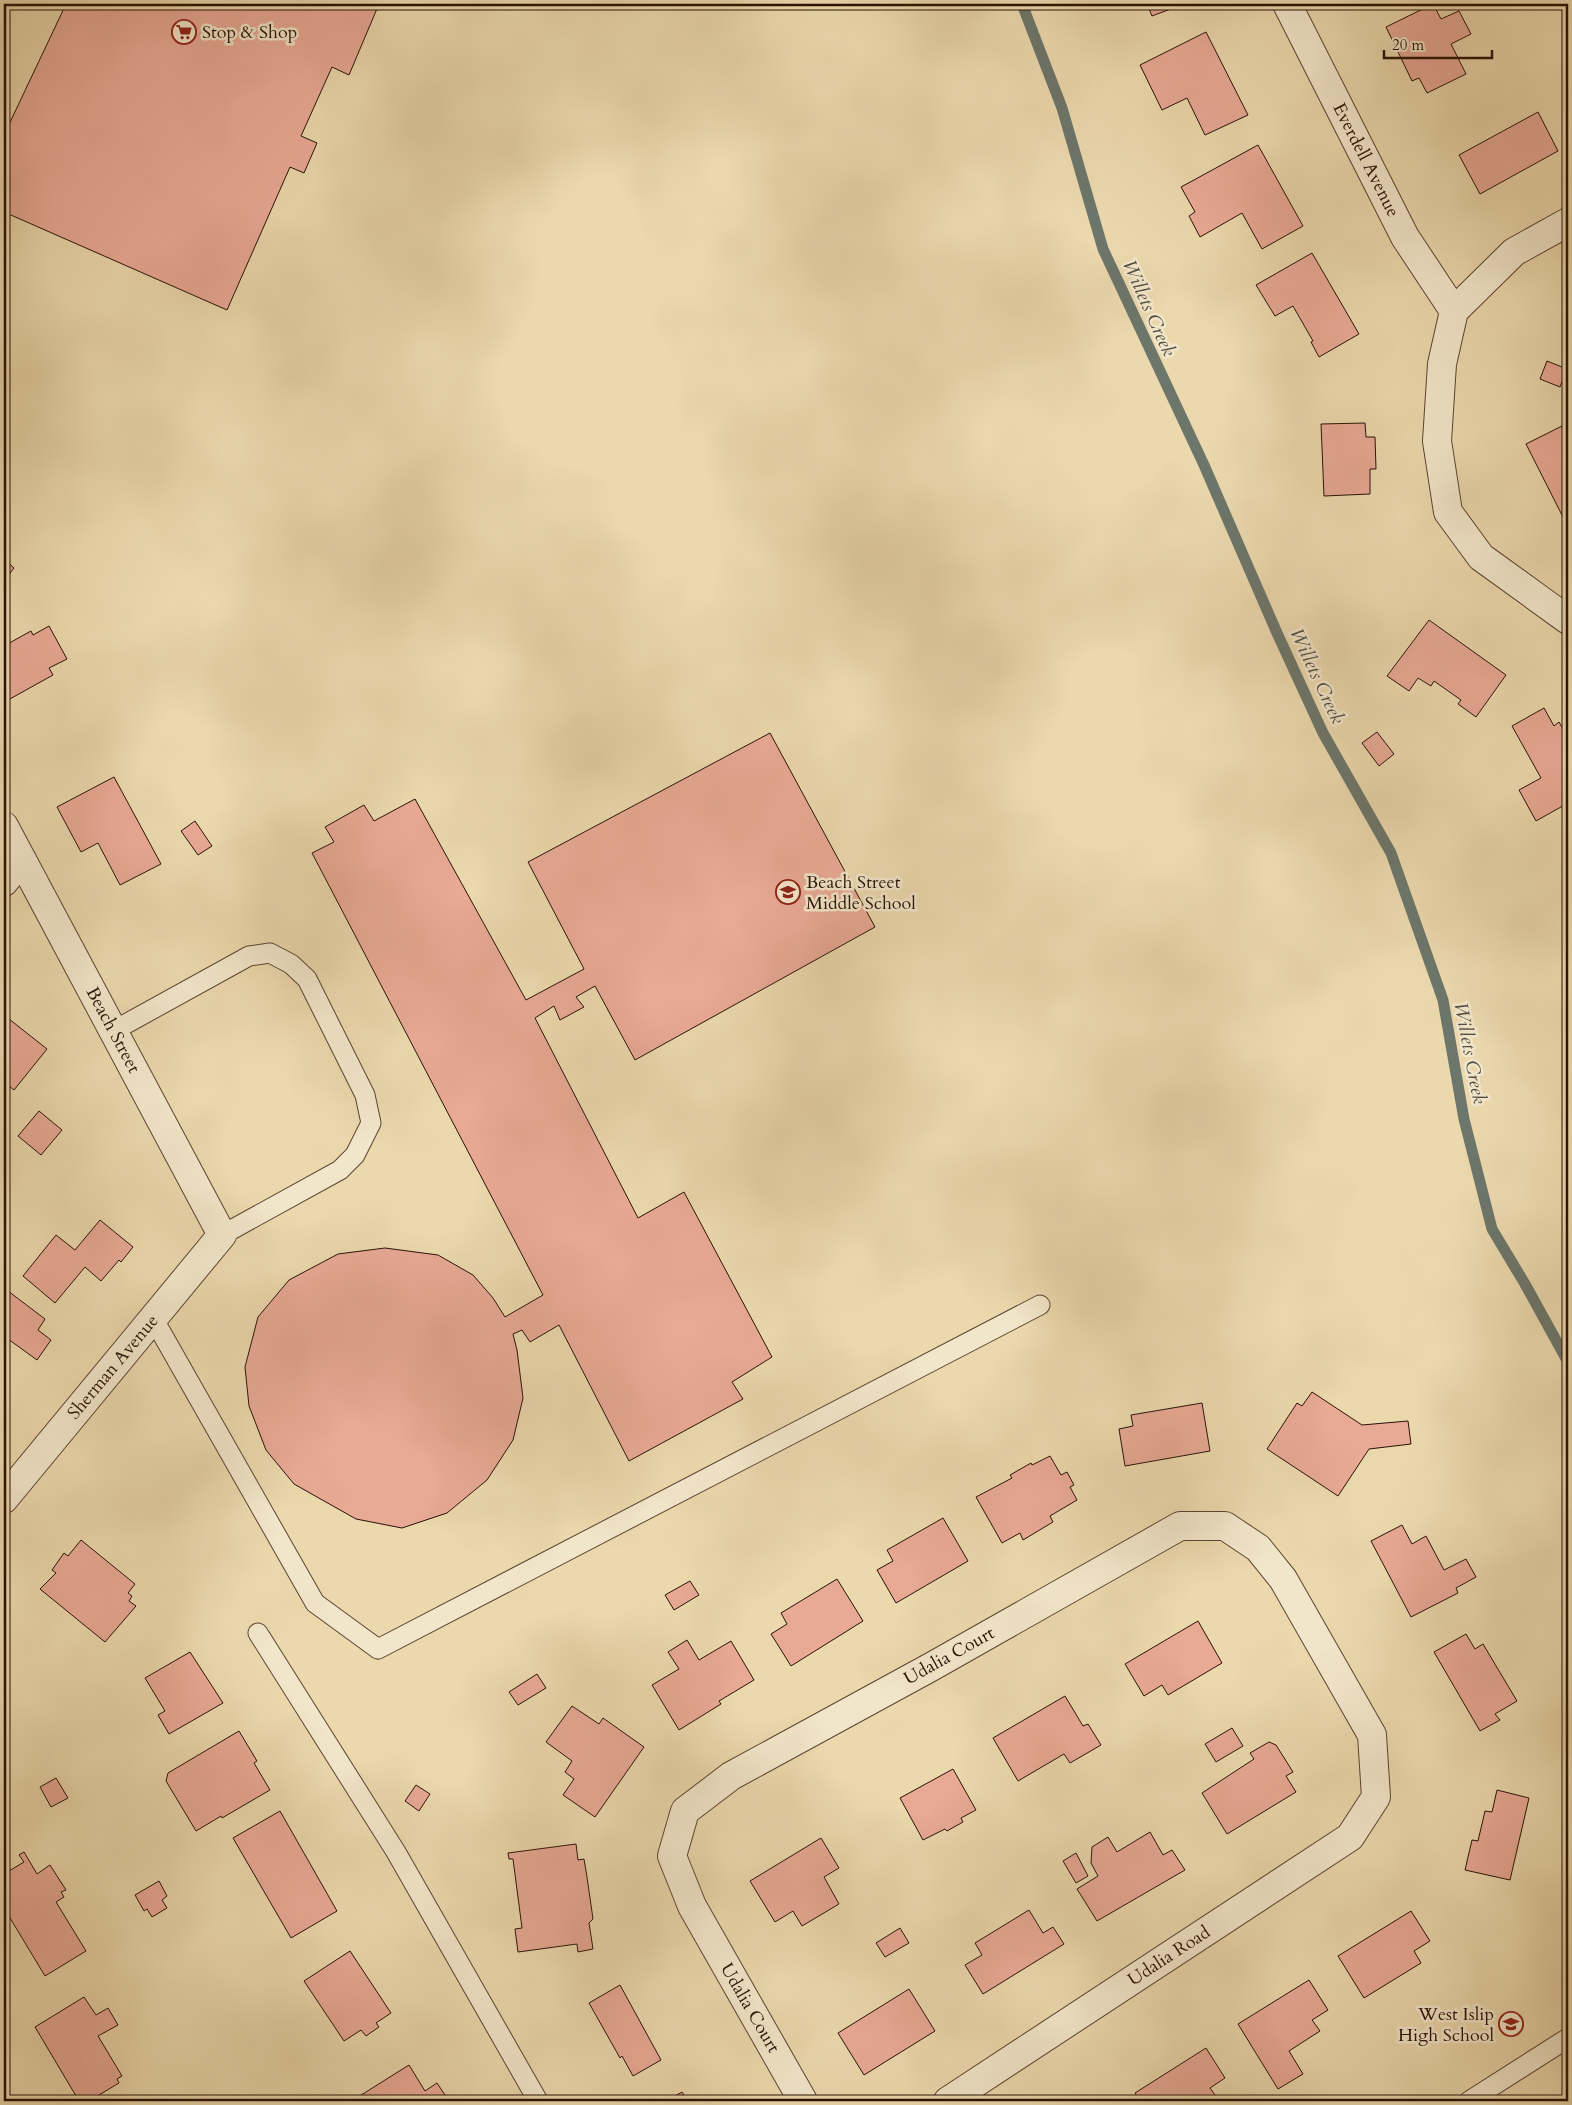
<svg xmlns="http://www.w3.org/2000/svg" width="1572" height="2105" font-family="Cardo,serif">
<rect width="100%" height="100%" fill="#ebd8ad"/>
<filter id="stains"><feTurbulence type="fractalNoise" baseFrequency=".004" numOctaves="4"/><feColorMatrix values="0 0 0 0 .2 0 0 0 0 .09 0 0 0 0 .02 0 0 0 .5 -.17"/></filter>
<radialGradient id="worn" r=".72"><stop offset=".6" stop-color="#630" stop-opacity="0"/><stop offset="1" stop-color="#630" stop-opacity=".3"/></radialGradient>
<g fill="none" stroke-linecap="round" stroke-linejoin="round">
<path stroke="#6c766b" stroke-width="11" d="M1022,4L1062,108L1103,249L1204,465L1277,633L1323,733L1391,853L1443,1000L1464,1119L1492,1229L1525,1284L1568,1362"/>
</g>
<g fill="#e8a995" stroke="#291206">
<path d="M66,4H379L349,75L332,67L301,136L317,143L304,173L290,167L227,310L4,212V135Z"/>
<path d="M1147,4H1184L1152,16Z"/>
<path d="M1433,4L1441,19L1459,11L1471,34L1451,44L1466,74L1427,93L1419,78L1412,81L1386,27Z"/>
<path d="M1206,32L1248,115L1205,135L1187,98L1162,110L1140,65Z"/>
<path d="M1538,112L1558,151L1480,194L1459,155Z"/>
<path d="M1258,145L1303,226L1262,249L1242,213L1200,237L1189,216L1195,212L1181,187Z"/>
<path d="M1312,253L1359,334L1319,357L1311,342L1313,341L1293,306L1275,316L1256,285Z"/>
<path d="M1547,361L1567,369L1560,387L1540,379Z"/>
<path d="M1365,423L1366,437H1375L1376,469H1370V494L1324,496L1321,424Z"/>
<path d="M1568,423V522L1566,523L1526,444Z"/>
<path d="M4,559L14,568L4,581Z"/>
<path d="M1429,620L1506,675L1476,717L1458,704L1461,700L1434,681L1431,686L1418,678L1409,691L1387,676Z"/>
<path d="M49,626L67,659L49,668L53,675L8,700L4,693V646L31,631L33,635Z"/>
<path d="M1544,708L1554,726L1559,722L1568,738V803L1536,821L1519,790L1541,778L1512,726Z"/>
<path d="M1377,732L1394,754L1379,766L1362,743Z"/>
<path d="M770,733L875,927L635,1060L595,986L576,997L584,1007L560,1020L554,1006L535,1018L638,1218L684,1192L772,1357L732,1382L743,1399L629,1461L559,1325L530,1342L522,1330L513,1334L517,1350L523,1398L513,1440L487,1480L447,1513L402,1528L356,1519L294,1484L266,1450L249,1406L245,1367L258,1317L289,1280L338,1254L385,1248L438,1255L473,1275L493,1298L505,1317L543,1295L312,853L334,842L325,827L364,805L374,821L415,799L526,1000L584,969L528,862Z"/>
<path d="M114,777L161,864L120,885L98,843L81,852L57,807Z"/>
<path d="M195,821L212,846L198,855L181,831Z"/>
<path d="M4,1015L47,1049L14,1090L4,1082Z"/>
<path d="M39,1111L62,1130L41,1155L18,1136Z"/>
<path d="M100,1220L133,1247L121,1262L119,1260L101,1281L85,1267L55,1303L23,1276L56,1235L75,1250Z"/>
<path d="M4,1288L45,1319L38,1330L51,1340L37,1360L4,1336Z"/>
<path d="M1312,1392L1362,1425L1408,1421L1411,1444L1369,1449L1338,1496L1267,1449L1297,1403L1302,1406Z"/>
<path d="M1202,1403L1210,1451L1125,1466L1119,1429L1133,1426L1131,1415Z"/>
<path d="M1050,1456L1061,1475L1067,1472L1074,1485L1070,1487L1077,1500L1050,1516L1053,1522L1023,1540L1020,1533L1002,1543L976,1497L1012,1478L1010,1475L1031,1463L1032,1465Z"/>
<path d="M943,1518L968,1561L896,1603L877,1570L893,1561L887,1550Z"/>
<path d="M1402,1525L1412,1544L1426,1536L1444,1570L1466,1559L1476,1577L1456,1588L1458,1593L1411,1617L1371,1541Z"/>
<path d="M81,1540L135,1584L128,1593L132,1596L129,1601L136,1606L105,1642L40,1589L56,1573L52,1570L64,1553L68,1556Z"/>
<path d="M837,1579L863,1621L791,1666L771,1634L787,1624L781,1613Z"/>
<path d="M690,1581L699,1595L674,1610L665,1595Z"/>
<path d="M1198,1621L1222,1663L1168,1695L1162,1685L1144,1696L1125,1664Z"/>
<path d="M1466,1634L1475,1649L1483,1644L1517,1701L1495,1714L1500,1720L1480,1731L1434,1652Z"/>
<path d="M687,1640L699,1660L731,1641L754,1680L719,1701L721,1704L679,1730L652,1685L679,1669L668,1652Z"/>
<path d="M190,1652L223,1703L169,1734L158,1715L165,1711L145,1678Z"/>
<path d="M537,1674L546,1688L518,1705L509,1692Z"/>
<path d="M1065,1696L1083,1726L1088,1724L1101,1745L1070,1763L1064,1754L1018,1781L993,1738Z"/>
<path d="M572,1706L599,1724L603,1718L644,1747L595,1817L563,1795L574,1779L565,1772L572,1761L546,1742Z"/>
<path d="M1232,1728L1243,1746L1216,1762L1205,1744Z"/>
<path d="M239,1731L257,1761L254,1763L270,1790L222,1818L221,1816L196,1831L166,1781L168,1773Z"/>
<path d="M1269,1742L1276,1745L1293,1772L1286,1776L1296,1792L1227,1834L1202,1793L1254,1759L1250,1753Z"/>
<path d="M953,1769L976,1810L961,1818L963,1822L947,1831L945,1829L923,1840L900,1798Z"/>
<path d="M56,1778L68,1798L51,1807L40,1787Z"/>
<path d="M416,1785L430,1794L419,1811L405,1801Z"/>
<path d="M1497,1790L1529,1798L1510,1880L1465,1870L1472,1840L1478,1841L1485,1811L1492,1812Z"/>
<path d="M280,1811L337,1911L291,1938L233,1838Z"/>
<path d="M1150,1832L1163,1855L1172,1850L1185,1870L1097,1921L1077,1889L1098,1876L1091,1863L1092,1847L1108,1837L1117,1852Z"/>
<path d="M821,1838L839,1868L824,1877L839,1904L802,1926L793,1911L775,1922L750,1881Z"/>
<path d="M576,1844L578,1860L584,1859L587,1877L593,1919L589,1923L593,1949L578,1952L577,1944L518,1952L515,1929L522,1928L513,1859H509L508,1853Z"/>
<path d="M24,1852L37,1874L50,1865L66,1890L61,1892L64,1897L56,1902L86,1951L45,1976L4,1908V1874L24,1862L19,1855Z"/>
<path d="M1076,1853L1088,1876L1076,1883L1063,1861Z"/>
<path d="M159,1881L167,1896L162,1900L167,1908L152,1917L147,1909L144,1911L135,1895Z"/>
<path d="M1029,1910L1043,1933L1053,1927L1064,1944L983,1994L965,1965L982,1955L975,1943Z"/>
<path d="M1411,1911L1430,1941L1414,1951L1421,1963L1364,1998L1338,1956Z"/>
<path d="M900,1928L909,1943L885,1957L876,1943Z"/>
<path d="M350,1951L391,2013L376,2023L379,2027L366,2036L361,2030L344,2041L304,1981Z"/>
<path d="M1309,1980L1328,2010L1312,2020L1320,2031L1289,2051L1303,2074L1278,2089L1238,2024Z"/>
<path d="M620,1985L661,2060L633,2076L622,2056L620,2058L589,2003Z"/>
<path d="M909,1989L935,2031L864,2075L838,2033Z"/>
<path d="M84,1997L96,2015L108,2008L118,2025L98,2036L122,2076L117,2079L119,2083L89,2101H79L35,2027Z"/>
<path d="M1206,2048L1225,2078L1210,2088L1218,2099L1215,2101H1140L1135,2093Z"/>
<path d="M409,2065L425,2091L437,2083L449,2101H361L358,2097Z"/>
<path d="M682,2092L688,2101H666Z"/>
</g>
<g fill="none" stroke-linecap="round" stroke-linejoin="round">
<defs>
<g id="service">
<path d="M113,1031L249,956L270,953L291,964L307,979L365,1095L371,1123L355,1155L340,1170L222,1235"/>
<path d="M153,1318L315,1603L378,1649L1040,1305"/>
<path d="M258,1633L396,1852L538,2101"/>
<path d="M1469,2101L1568,2038"/>
</g>
<g id="minor">
<path d="M1287,4L1405,237L1454,311"/>
<path d="M1568,222L1514,252L1454,311L1442,364L1437,441L1448,512L1481,557L1568,620"/>
<path d="M4,826L222,1235L4,1499"/>
<path d="M4,882L22,860"/>
<path d="M803,2101L692,1906L672,1856L685,1811L731,1776L931,1667L1180,1526H1225L1258,1548L1283,1579L1372,1735L1376,1797L1350,1837L948,2101"/>
</g>
</defs>
<use href="#service" stroke="#5a4430" stroke-width="21"/>
<use href="#minor" stroke="#5a4430" stroke-width="30"/>
<use href="#service" stroke="#f2e6ca" stroke-width="19"/>
<use href="#minor" stroke="#f2e6ca" stroke-width="28"/>
</g>
<defs>
<symbol id="supermarket-ring" viewBox="-11 -11 22 22"><circle r="9.5" fill="#f2e6ca" stroke="#8f2418" stroke-width="1.5"/><path d="M-6-5.5h2.5l.6 2H6L4.5 2H-2.5L-4.4-4H-6ZM-1.5 3.2a1.3 1.3 0 1 0 .1 0ZM3 3.2a1.3 1.3 0 1 0 .1 0Z" fill="#8f2418"/></symbol>
<symbol id="school-ring" viewBox="-11 -11 22 22"><circle r="9.5" fill="#f2e6ca" stroke="#8f2418" stroke-width="1.5"/><path d="M0-5L7-2L0 1L-7-2ZM-4 1L0 2.5L4 1V4Q0 6-4 4Z" fill="#8f2418"/></symbol>
</defs>
<g fill-rule="evenodd">
<use href="#supermarket-ring" x="170" y="18" width="28" height="28"/>
<use href="#school-ring" x="774" y="878" width="28" height="28"/>
<use href="#school-ring" x="1497" y="2010" width="28" height="28"/>
</g>
<g text-anchor="middle" dominant-baseline="central" stroke-width="5" stroke-linejoin="round" paint-order="stroke">
<g font-size="18" fill="#291206" stroke="#f2e6ca" text-anchor="start">
<text x="202" y="32">Stop &amp; Shop</text>
<text x="806" y="882">Beach Street<tspan x="806" dy="21">Middle School</tspan></text>
<text x="1494" y="2014" text-anchor="end">West Islip<tspan x="1494" dy="21">High School</tspan></text>
</g>
<g font-size="18" fill="#291206" stroke="#f2e6ca">
<text transform="translate(1366 160) rotate(63)">Everdell Avenue</text>
<text transform="translate(113 1030) rotate(62)">Beach Street</text>
<text transform="translate(113 1367) rotate(-50)">Sherman Avenue</text>
<text transform="translate(949 1656) rotate(-29)">Udalia Court</text>
<text transform="translate(1169 1956) rotate(-33)">Udalia Road</text>
<text transform="translate(750 2008) rotate(60)">Udalia Court</text>
</g>
<g font-size="19" font-style="italic" fill="#504c41" stroke="#f2e6ca">
<text transform="translate(1149 308) rotate(66)">Willets Creek</text>
<text transform="translate(1317 676) rotate(65)">Willets Creek</text>
<text transform="translate(1470 1053) rotate(79)">Willets Creek</text>
</g>
</g>
<rect width="1572" height="2105" fill="none" stroke="#ebd8ad" stroke-width="20"/>
<rect x="5" y="5" width="1562" height="2095" fill="none" stroke="#291206" stroke-width="2.5"/>
<rect x="10" y="10" width="1552" height="2085" fill="none" stroke="#291206"/>
<path d="M1384 50v8h108v-8" fill="none" stroke="#291206" stroke-width="2.5"/>
<text x="1392" y="50" font-size="15" fill="#291206" stroke="#f2e6ca" stroke-width="4" paint-order="stroke">20 m</text>
<rect width="100%" height="100%" filter="url(#stains)"/>
<rect width="100%" height="100%" fill="url(#worn)"/>
</svg>
